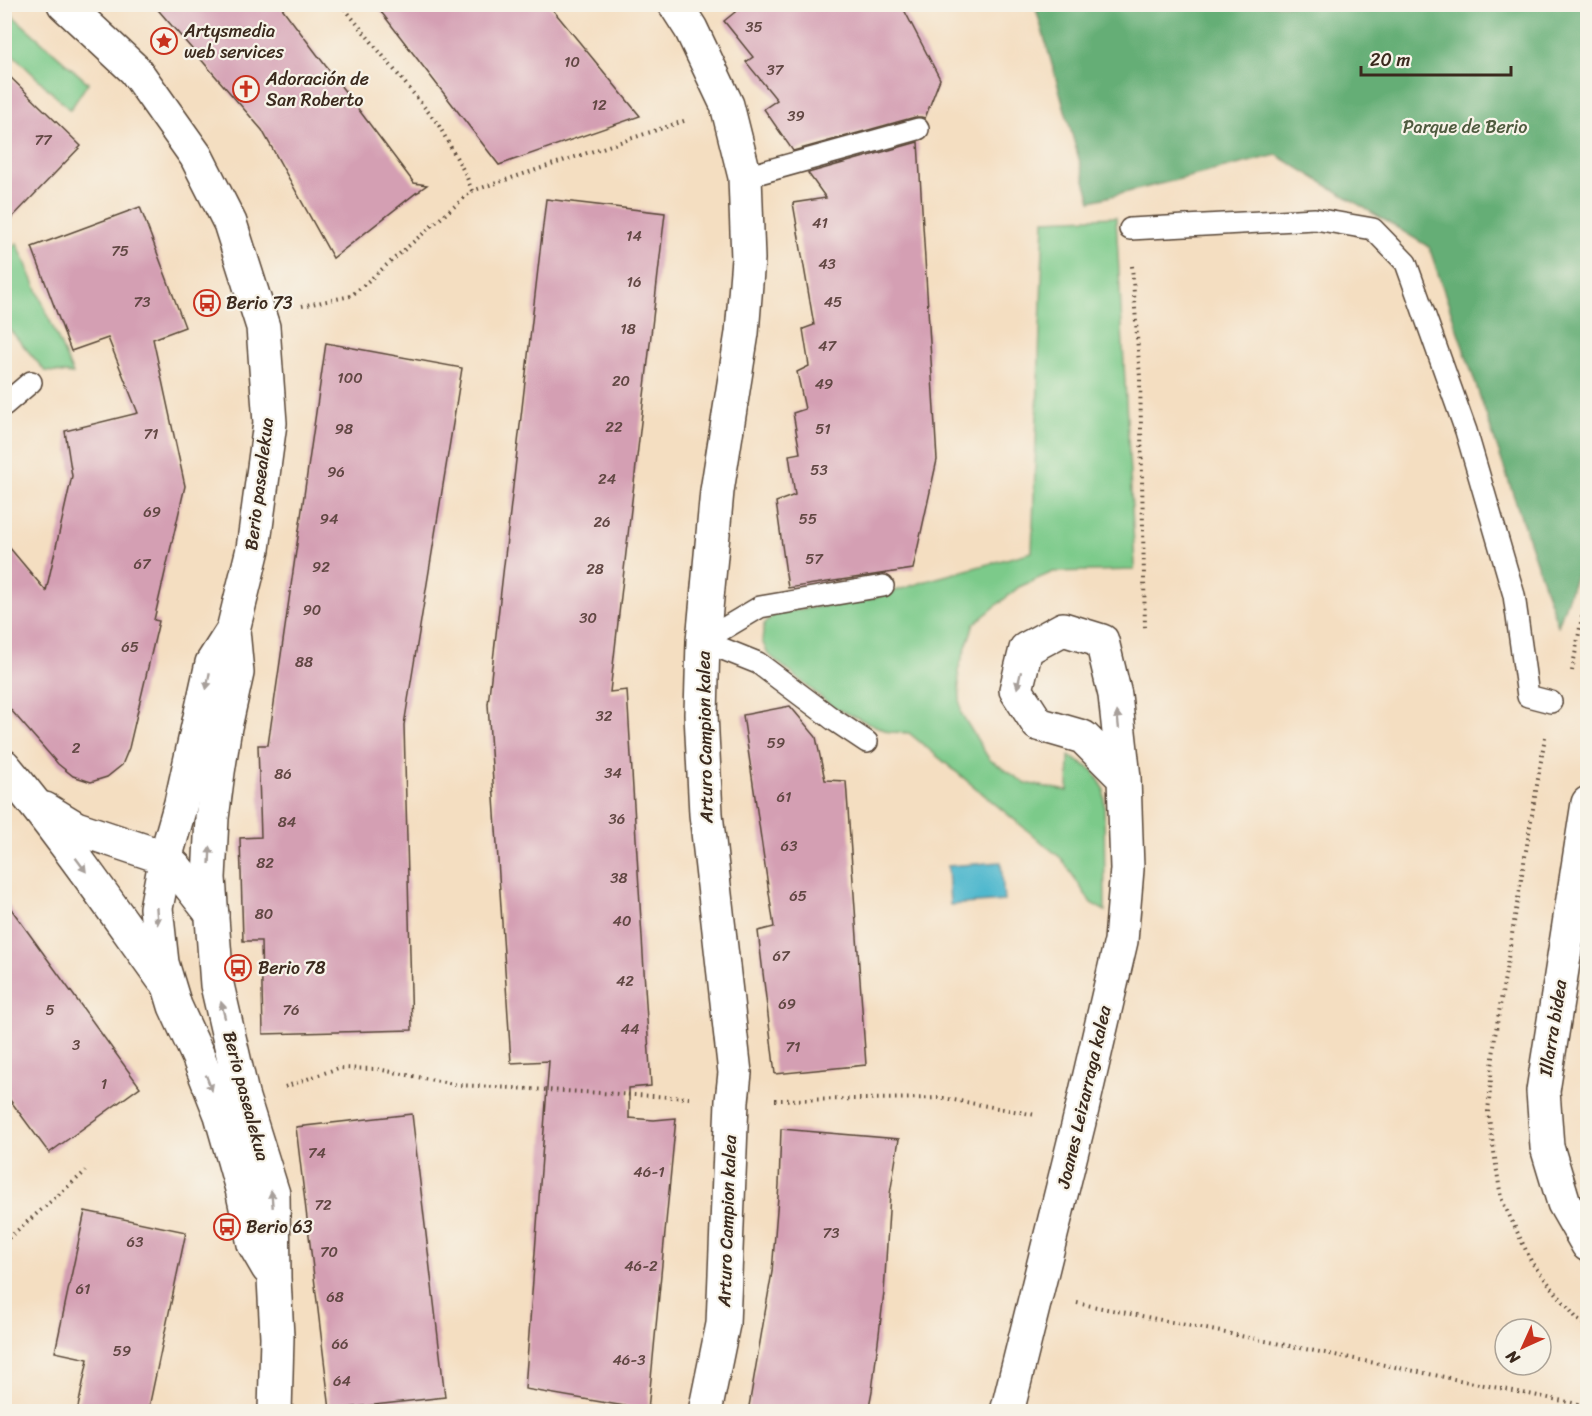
<svg xmlns="http://www.w3.org/2000/svg" width="1592" height="1416" font-family="Sriracha,sans-serif">
<rect width="100%" height="100%" fill="#f7f3e8"/>
<filter id="ink" filterUnits="userSpaceOnUse"><feTurbulence type="fractalNoise" baseFrequency=".0167" numOctaves="2"/><feDisplacementMap in="SourceGraphic" scale="12" xChannelSelector="R" yChannelSelector="G"/><feConvolveMatrix kernelMatrix="1 2 1 2 8 2 1 2 1" color-interpolation-filters="sRGB"/></filter>
<filter id="wash" filterUnits="userSpaceOnUse"><feTurbulence type="fractalNoise" baseFrequency=".008" numOctaves="4" result="noise"/><feDisplacementMap in="SourceGraphic" scale="24" xChannelSelector="R" yChannelSelector="G"/><feGaussianBlur stdDeviation="1.35" result="paint"/><feColorMatrix in="noise" values="0 0 0 0 0 0 0 0 0 0 0 0 0 0 0 0 0 1.4 0 .05"/><feComposite in="paint" operator="in"/></filter>
<g filter="url(#wash)">
<rect width="100%" height="100%" fill="#f4dec1"/>
<g fill="#7cca8a" stroke="#5c7a54" stroke-width="1.5">
<path d="M4,8L88,83L70,110L5,47Z"/>
<path d="M1116,217L1135,565L1134,570L1053,572L1019,587L974,624L958,670L961,713L989,759L1025,783L1068,791L1069,756L1093,770L1104,789L1105,911L1091,903L1062,859L909,733L889,732L833,707L768,654L762,641L764,624L776,613L871,599L926,581L1032,552L1044,220Z"/>
<path d="M17,243L73,374L45,371L5,324V252Z"/>
</g>
<path fill="#65ae76" stroke="#506c4a" stroke-width="1.5" d="M1035,5H1587L1588,541L1558,626L1429,247L1277,155L1091,201Z"/>
<path fill="#50b8ce" stroke="#467176" stroke-width="1.5" d="M1001,862L1004,901L950,905L948,866Z"/>
<g id="blocks">
<g fill="#d49fb3">
<path d="M153,4H279L414,183L427,185L420,190V191L416,193L333,258L262,130Z"/>
<path d="M375,4H548L640,116L499,165Z"/>
<path d="M745,4H901L940,79L925,118L921,117H915L793,151L764,109L777,100L746,62L753,57L724,21Z"/>
<path d="M4,71L81,146L4,226Z"/>
<path d="M918,142L937,460L913,569L788,588L776,502L795,495L789,455L800,453L793,413L805,409L797,372L809,366L803,329L814,325L793,203L826,198L808,173Z"/>
<path d="M546,199L665,213L610,692L627,690L651,1086L629,1088V1118L654,1120L676,1118L648,1410L525,1389L549,1061L511,1063L488,704Z"/>
<path d="M140,207L185,327L153,339L185,486L154,620L159,621L129,748L122,765L107,777L91,782L73,776L58,764L4,702V541L46,591L72,476L65,431L138,413L108,338L71,351L32,247Z"/>
<path d="M326,343L462,368L404,725L412,1030L263,1034L261,941H243L240,838L261,837L258,745H268Z"/>
<path d="M790,706L816,737L825,780L846,781L866,1065L775,1074L758,931L774,927L743,715Z"/>
<path d="M4,899L140,1087L49,1153L4,1092Z"/>
<path d="M412,1114L445,1397L330,1410L296,1127Z"/>
<path d="M781,1129L899,1139L890,1194L884,1293L872,1391L868,1412H748L772,1272L779,1185Z"/>
<path d="M85,1211L186,1232L148,1412H77L88,1359L55,1352Z"/>
</g>
</g>
</g>
<g filter="url(#ink)">
<use href="#blocks" fill-opacity="0" stroke="#574536" stroke-width="1.5"/>
<g fill="none" stroke-linecap="round" stroke-linejoin="round">
<defs>
<g id="lane">
<path d="M745,177L918,129"/>
<path d="M1130,229L1315,219L1373,229L1406,263L1466,431L1514,595L1528,696L1551,702"/>
<path d="M4,405L31,382"/>
<path d="M703,641L758,663L834,720L867,742"/>
<path d="M703,641L760,607L883,586"/>
</g>
<g id="street">
<path d="M64,4L135,70L196,156L230,223L263,327L270,423L253,549L233,630L237,673L225,727L218,772L212,818L209,878L217,985L243,1098L273,1194L274,1278L277,1337L275,1412"/>
<path d="M675,4L691,29L727,105L745,177L748,259L742,333L717,491L703,641L701,714L706,814L735,1073L732,1101L723,1324L705,1412"/>
<path d="M233,630L212,663L181,803L167,852L156,908L162,963L175,1006L198,1056L221,1115L242,1189L254,1244L268,1268"/>
<path d="M4,766C61,834 111,907 163,979"/>
<path d="M1588,803L1543,1091L1547,1147L1564,1203L1588,1245"/>
<path d="M45,809L76,828L166,858L176,868L212,914"/>
<path d="M1007,1412L1079,1122L1121,941L1127,869L1124,778L1115,695L1102,641L1063,629L1026,649L1016,690L1038,724L1083,737L1124,778"/>
</g>
</defs>
<use href="#lane" stroke="#574536" stroke-width="24"/>
<use href="#street" stroke="#574536" stroke-width="36"/>
<g stroke="#574536" stroke-width="4" stroke-dasharray="1.5 4.5" stroke-linecap="butt">
<path d="M341,4L438,124L466,175L472,191"/>
<path d="M1132,266L1140,378L1145,628"/>
<path d="M302,306L351,296L472,191L687,120"/>
<path d="M1572,671L1588,584"/>
<path d="M1545,737L1495,1036L1488,1112L1501,1198L1532,1263L1578,1320L1588,1327"/>
<path d="M285,1087L338,1068L377,1069L459,1085L689,1098"/>
<path d="M775,1100L943,1098L1036,1115"/>
<path d="M4,1242L86,1171"/>
<path d="M1077,1303L1588,1406"/>
</g>
<use href="#lane" stroke="#fff" stroke-width="21"/>
<use href="#street" stroke="#fff" stroke-width="33"/>
</g>
<defs><path id="oneway-solid" d="M-6-.8H1V-3.2L6.5 0L1 3.2V.8H-6Z" transform="scale(1.5)"/></defs>
<g fill="#a79f9a">
<use href="#oneway-solid" transform="translate(1019 680) rotate(103)"/>
<use href="#oneway-solid" transform="translate(208 681) rotate(101)"/>
<use href="#oneway-solid" transform="translate(1118 720) rotate(-96)"/>
<use href="#oneway-solid" transform="translate(210 855) rotate(-87)"/>
<use href="#oneway-solid" transform="translate(81 865) rotate(53)"/>
<use href="#oneway-solid" transform="translate(157 916) rotate(86)"/>
<use href="#oneway-solid" transform="translate(223 1010) rotate(-104)"/>
<use href="#oneway-solid" transform="translate(209 1083) rotate(69)"/>
<use href="#oneway-solid" transform="translate(272 1199) rotate(-95)"/>
</g>
</g>
<defs>
<symbol id="sight-ring" viewBox="-11 -11 22 22"><circle r="9.5" fill="#f7f3e8" stroke="#c8321e" stroke-width="1.5"/><path d="M0-6L1.8-2.2L6-1.7L2.9 1.2L3.7 5.4L0 3.3L-3.7 5.4L-2.9 1.2L-6-1.7L-1.8-2.2Z" fill="#c8321e"/></symbol>
<symbol id="church-ring" viewBox="-11 -11 22 22"><circle r="9.5" fill="#f7f3e8" stroke="#c8321e" stroke-width="1.5"/><path d="M-1.2-6h2.4v3.5h3.3v2.4h-3.3V6h-2.4V-.1h-3.3v-2.4h3.3Z" fill="#c8321e"/></symbol>
<symbol id="bus-ring" viewBox="-11 -11 22 22"><circle r="9.5" fill="#f7f3e8" stroke="#c8321e" stroke-width="1.5"/><path d="M-5-6H5V4H4V6H2V4H-2V6H-4V4H-5ZM-3.5-4V0h7V-4ZM-3.5 1.2v1.5H-2V1.2ZM2 1.2v1.5H3.5V1.2Z" fill="#c8321e"/></symbol>
</defs>
<g fill-rule="evenodd">
<use href="#sight-ring" x="149" y="26" width="30" height="30"/>
<use href="#church-ring" x="231" y="74" width="30" height="30"/>
<use href="#bus-ring" x="192" y="288" width="30" height="30"/>
<use href="#bus-ring" x="223" y="953" width="30" height="30"/>
<use href="#bus-ring" x="212" y="1212" width="30" height="30"/>
</g>
<g text-anchor="middle" dominant-baseline="central" stroke-width="4.5" stroke-linejoin="round" paint-order="stroke">
<g font-size="15" fill="#614743">
<text x="754" y="27">35</text>
<text x="572" y="62">10</text>
<text x="775" y="70">37</text>
<text x="599" y="105">12</text>
<text x="796" y="116">39</text>
<text x="43" y="140">77</text>
<text x="820" y="223">41</text>
<text x="634" y="236">14</text>
<text x="120" y="251">75</text>
<text x="827" y="264">43</text>
<text x="634" y="282">16</text>
<text x="142" y="302">73</text>
<text x="833" y="302">45</text>
<text x="628" y="329">18</text>
<text x="827" y="346">47</text>
<text x="350" y="378">100</text>
<text x="621" y="381">20</text>
<text x="824" y="384">49</text>
<text x="614" y="427">22</text>
<text x="344" y="429">98</text>
<text x="823" y="429">51</text>
<text x="151" y="434">71</text>
<text x="819" y="470">53</text>
<text x="336" y="472">96</text>
<text x="607" y="479">24</text>
<text x="152" y="512">69</text>
<text x="329" y="519">94</text>
<text x="808" y="519">55</text>
<text x="602" y="522">26</text>
<text x="814" y="559">57</text>
<text x="142" y="564">67</text>
<text x="321" y="567">92</text>
<text x="595" y="569">28</text>
<text x="312" y="610">90</text>
<text x="588" y="618">30</text>
<text x="130" y="647">65</text>
<text x="304" y="662">88</text>
<text x="604" y="716">32</text>
<text x="776" y="743">59</text>
<text x="76" y="748">2</text>
<text x="613" y="773">34</text>
<text x="283" y="774">86</text>
<text x="784" y="797">61</text>
<text x="617" y="819">36</text>
<text x="287" y="822">84</text>
<text x="789" y="846">63</text>
<text x="265" y="863">82</text>
<text x="619" y="878">38</text>
<text x="798" y="896">65</text>
<text x="264" y="914">80</text>
<text x="622" y="921">40</text>
<text x="781" y="956">67</text>
<text x="625" y="981">42</text>
<text x="787" y="1004">69</text>
<text x="50" y="1010">5</text>
<text x="291" y="1010">76</text>
<text x="630" y="1029">44</text>
<text x="76" y="1045">3</text>
<text x="793" y="1047">71</text>
<text x="104" y="1084">1</text>
<text x="317" y="1153">74</text>
<text x="649" y="1172">46-1</text>
<text x="323" y="1205">72</text>
<text x="831" y="1233">73</text>
<text x="135" y="1242">63</text>
<text x="329" y="1252">70</text>
<text x="641" y="1266">46-2</text>
<text x="83" y="1289">61</text>
<text x="335" y="1297">68</text>
<text x="340" y="1344">66</text>
<text x="122" y="1351">59</text>
<text x="629" y="1360">46-3</text>
<text x="342" y="1381">64</text>
</g>
<g font-size="18" fill="#3b2a1e" stroke="#f7f3e8" text-anchor="start">
<text x="184" y="31">Artysmedia<tspan x="184" dy="21">web services</tspan></text>
<text x="266" y="79">Adoración de<tspan x="266" dy="21">San Roberto</tspan></text>
<text x="226" y="303">Berio 73</text>
<text x="258" y="968">Berio 78</text>
<text x="246" y="1227">Berio 63</text>
</g>
<g font-size="18" fill="#4e5a3e" stroke="#f7f3e8">
<text x="1465" y="127">Parque de Berio</text>
</g>
<g font-size="18" fill="#3b2a1e" stroke="#f7f3e8">
<text transform="translate(259 484) rotate(-83)">Berio pasealekua</text>
<text transform="translate(705 737) rotate(-91)">Arturo Campion kalea</text>
<text transform="translate(1553 1028) rotate(-81)">Illarra bidea</text>
<text transform="translate(246 1096) rotate(75)">Berio pasealekua</text>
<text transform="translate(1084 1097) rotate(-77)">Joanes Leizarraga kalea</text>
<text transform="translate(727 1221) rotate(-88)">Arturo Campion kalea</text>
</g>
</g>
<rect width="1592" height="1416" fill="none" stroke="#f7f3e8" stroke-width="24"/>
<g transform="translate(1523 1347) rotate(225)"><circle r="28" fill="#f7f3e8" stroke="#aca397" stroke-width="1.5"/>
<path d="M0-4.5L10 22L0 15L-10 22Z" fill="#c8321e"/>
<text y="-9" font-size="16" font-weight="bold" text-anchor="middle" fill="#3b2a1e">N</text>
</g>
<path d="M1361 66v9h150v-9" fill="none" stroke="#3b2a1e" stroke-width="3"/>
<text x="1370" y="66" font-size="18" fill="#3b2a1e" stroke="#f7f3e8" stroke-width="4.5" paint-order="stroke">20 m</text>
</svg>
